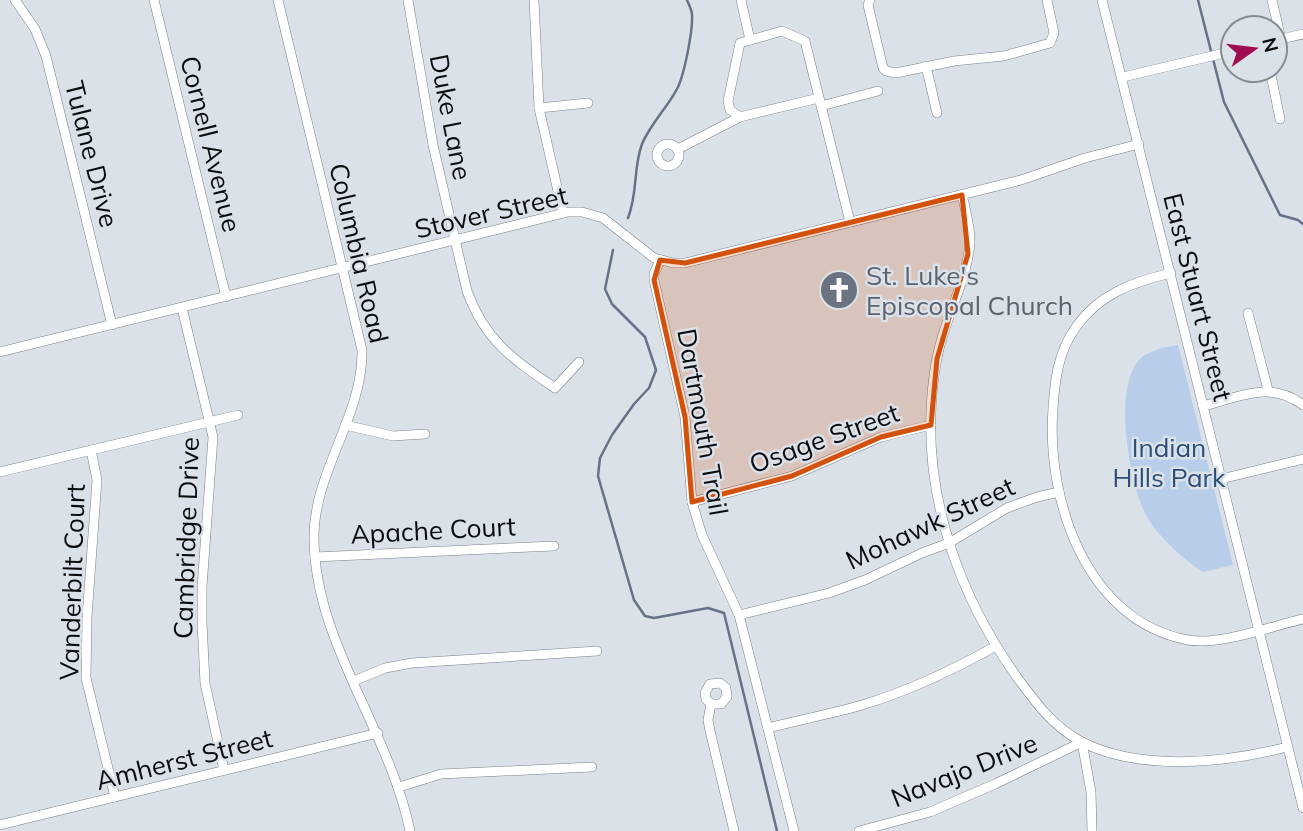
<svg xmlns="http://www.w3.org/2000/svg" width="1303" height="831" font-family="Mulish,sans-serif">
<rect width="100%" height="100%" fill="#dbe1e9"/>
<path fill="#b7cdea" d="M1178,345L1233,565L1203,572C1183,559 1154,533 1144,511C1129,479 1113,389 1139,360C1148,350 1166,347 1178,345Z"/>
<g fill="none" stroke-linecap="round" stroke-linejoin="round">
<g stroke="#667288" stroke-width="2.5">
<path d="M1198,0L1224,102L1280,215L1298,220L1303,224"/>
<path d="M628,218C638,193 633,168 642,144C651,123 667,108 677,89C684,76 693,31 692,15C692,10 689,5 687,0"/>
<path d="M613,250L605,289L612,304L645,337L656,370L649,388L634,404L612,435L600,458L598,476L634,600L645,616L654,618L708,608L724,613L777,831"/>
</g>
<defs>
<g id="street">
<path d="M15,0L35,29L46,56L112,325"/>
<path d="M154,0L226,297"/>
<path d="M278,0L362,350C363,417 313,472 314,539C315,643 389,729 410,831"/>
<path d="M408,0L433,145L467,291C485,341 514,360 555,388L579,362"/>
<path d="M534,0L539,108L563,213"/>
<path d="M741,0L750,40"/>
<path d="M870,0L868,5L883,68L886,71L896,73L954,61L1004,56L1050,43L1054,33L1047,0"/>
<path d="M1102,0L1303,808"/>
<path d="M1272,0L1281,39"/>
<path d="M1277,40L1303,34"/>
<path d="M926,66L937,113"/>
<path d="M1270,70L1280,119"/>
<path d="M1123,77L1233,51"/>
<path d="M819,98L740,117L730,110L728,101L740,43L782,31L805,41L850,222"/>
<path d="M821,106L878,91"/>
<path d="M539,108L588,103"/>
<circle cx="668" cy="155" r="11"/>
<path d="M678,149L740,117"/>
<path d="M962,195C966,211 970,226 970,242C968,274 951,307 942,338C935,361 932,387 931,411C927,505 961,597 1014,673C1033,699 1051,725 1080,741C1139,772 1224,763 1287,747"/>
<path d="M660,260L654,274V280L685,417L692,502L702,535L739,615L794,831"/>
<path d="M1171,273C1133,282 1099,294 1076,327C1058,352 1055,379 1053,408C1046,500 1086,621 1188,640C1219,646 1272,626 1303,619"/>
<path d="M182,308L213,437L202,587V622L205,683L224,770"/>
<path d="M1248,313L1268,390"/>
<path d="M0,352L568,212H582L603,218L654,258L673,263H685L1021,180L1085,158L1139,144"/>
<path d="M1203,406C1240,397 1270,380 1303,405"/>
<path d="M345,425L393,436L425,434"/>
<path d="M91,450L97,480L87,617L86,678L115,797"/>
<path d="M0,472L238,415"/>
<path d="M1221,479L1303,459"/>
<path d="M692,502L792,476L881,437L931,425"/>
<path d="M315,557L554,546"/>
<path d="M739,615L829,593L865,580L922,553L949,543L1007,508L1037,497L1059,492"/>
<path d="M354,681L385,668L412,663L597,651"/>
<path d="M711,704H721L727,697L726,688L720,683L710,684L705,693L706,699L711,704L708,720L710,731L734,831"/>
<path d="M768,728C799,720 831,714 862,705C909,691 953,670 996,646"/>
<path d="M399,787L441,774L592,767"/>
<path d="M0,825L378,733"/>
<path d="M859,831L930,812L995,784L1082,742L1091,792L1092,831"/>
</g>
</defs>
<use href="#street" stroke="#7a7f86" stroke-width="10"/>
<use href="#street" stroke="#fff" stroke-width="9"/>
</g>
<path fill="#d2510c" fill-opacity="0.2" stroke="#d2510c" stroke-width="5" stroke-linejoin="round" d="M962,195L968,254L937,359L931,425L881,437L792,476L692,502L685,417L654,280L660,260L685,263Z"/>
<defs>
<symbol id="church-disc" viewBox="-11 -11 22 22"><circle r="9.5" fill="#6b7280" stroke="#dbe1e9"/><path d="M-1.2-6h2.4v3.5h3.3v2.4h-3.3V6h-2.4V-.1h-3.3v-2.4h3.3Z" fill="#fff"/></symbol>
</defs>
<g fill-rule="evenodd">
<use href="#church-disc" x="817" y="268" width="44" height="44"/>
</g>
<g text-anchor="middle" dominant-baseline="central" stroke-width="5" stroke-linejoin="round" paint-order="stroke">
<g font-size="26" fill="#0a0c0e" stroke="#dbe1e9">
<text transform="translate(451 117) rotate(79)">Duke Lane</text>
<text transform="translate(211 144) rotate(76)">Cornell Avenue</text>
<text transform="translate(92 154) rotate(76)">Tulane Drive</text>
<text transform="translate(491 212) rotate(-13)">Stover Street</text>
<text transform="translate(359 253) rotate(77)">Columbia Road</text>
<text transform="translate(1198 297) rotate(76)">East Stuart Street</text>
<text transform="translate(703 422) rotate(80)">Dartmouth Trail</text>
<text transform="translate(824 438) rotate(-20)">Osage Street</text>
<text transform="translate(930 523) rotate(-25)">Mohawk Street</text>
<text transform="translate(433 530) rotate(-3)">Apache Court</text>
<text transform="translate(186 538) rotate(-88)">Cambridge Drive</text>
<text transform="translate(72 582) rotate(-88)">Vanderbilt Court</text>
<text transform="translate(184 759) rotate(-14)">Amherst Street</text>
<text transform="translate(964 770) rotate(-22)">Navajo Drive</text>
</g>
<g font-size="26" fill="#5b616d" stroke="#dbe1e9" text-anchor="start">
<text x="866" y="275">St. Luke's<tspan x="866" dy="30">Episcopal Church</tspan></text>
</g>
<g font-size="26" fill="#2d4e77" stroke="#dbe1e9">
<text x="1169" y="447">Indian<tspan x="1169" dy="30">Hills Park</tspan></text>
</g>
</g>
<g transform="translate(1254 49) rotate(76)"><circle r="33" fill="#dbe1e9" stroke="#878c91" stroke-width="2"/>
<path d="M0-5L12 26L0 18L-12 26Z" fill="#a10b4f"/>
<text y="-10" font-size="19" font-weight="bold" text-anchor="middle" fill="#0a0c0e">N</text>
</g>
</svg>
